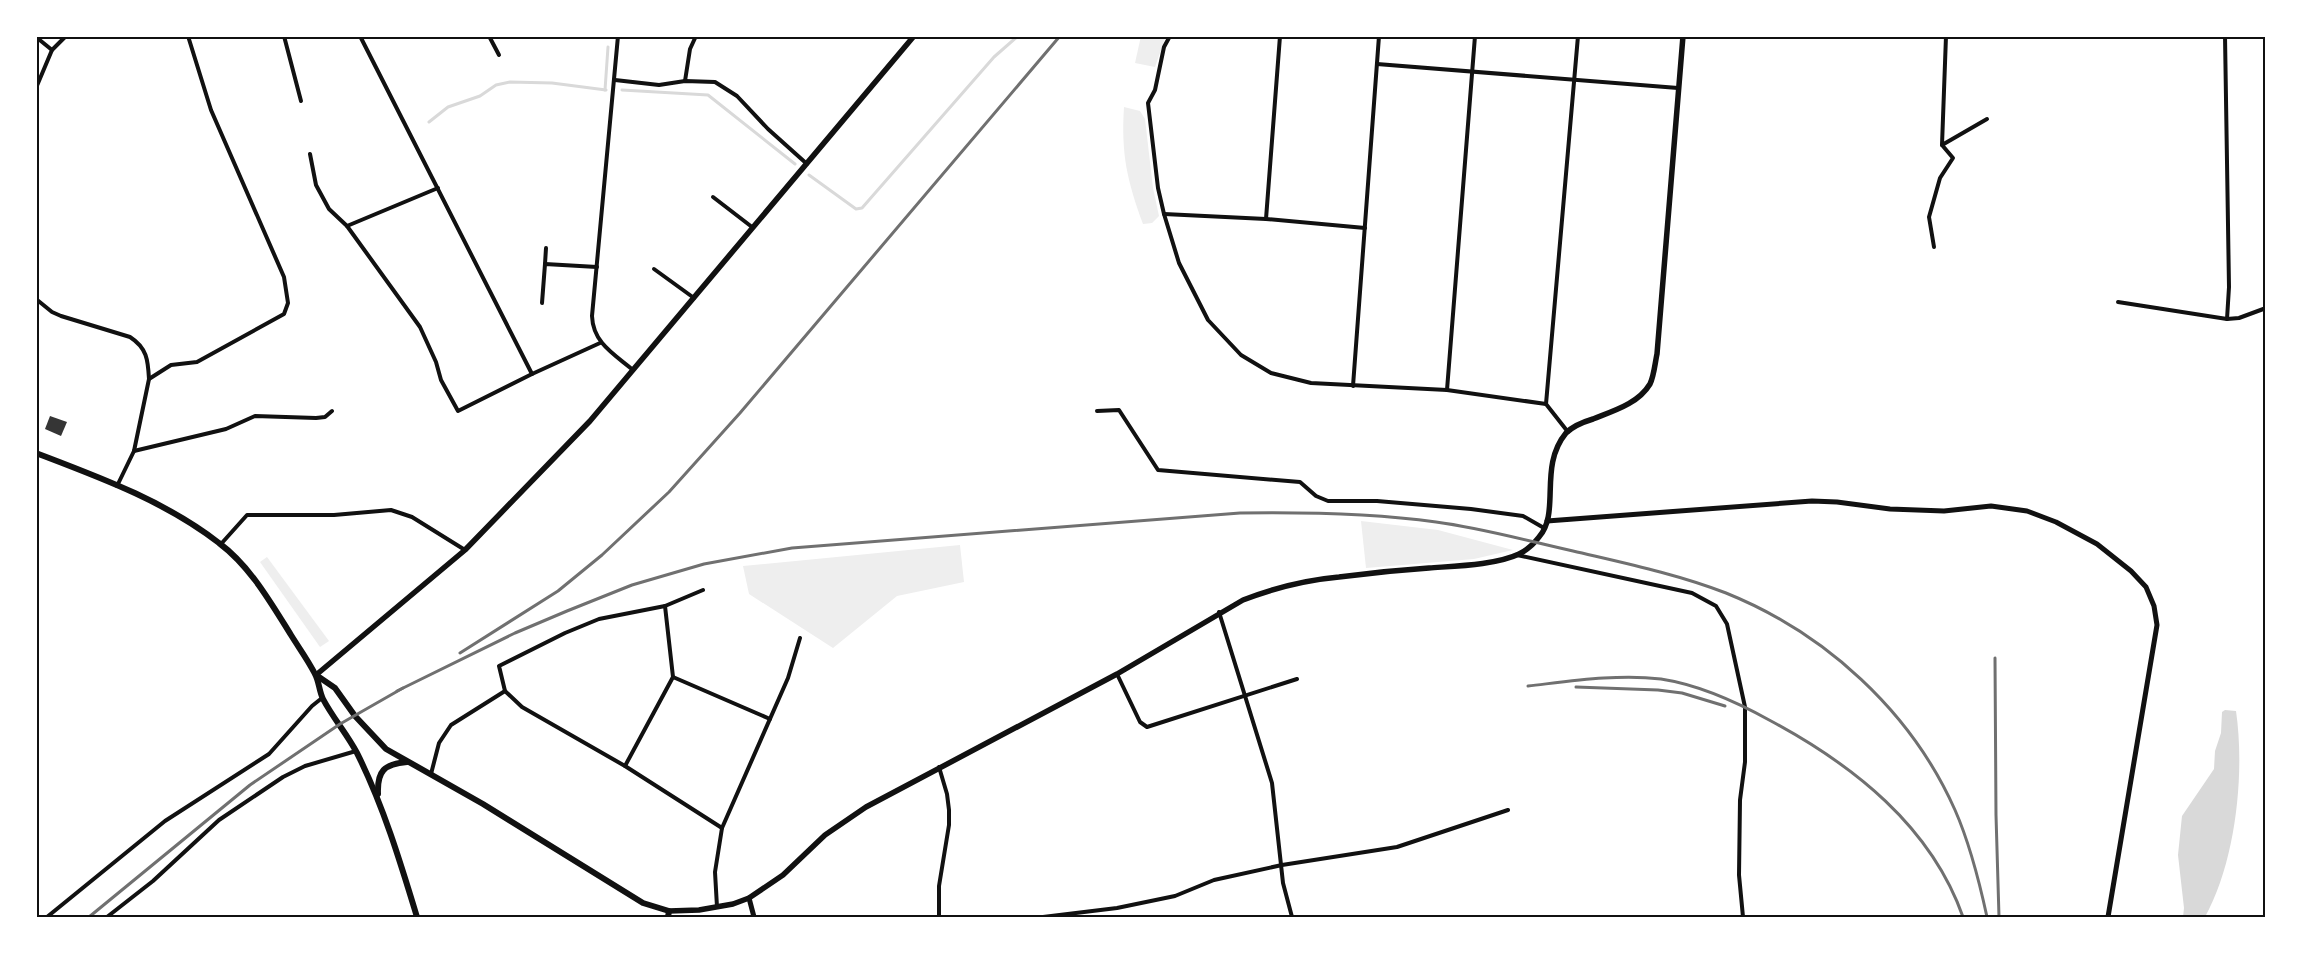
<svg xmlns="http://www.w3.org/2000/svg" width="2302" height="953" font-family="Mulish,sans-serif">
<rect width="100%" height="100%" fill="#fff"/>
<g fill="#eee">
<path d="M1141,36H1166L1155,67L1135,63Z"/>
<path d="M1124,107L1140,111L1145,119L1153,188L1159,216L1152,223L1143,224C1127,180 1121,154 1124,107Z"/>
<path d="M1361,521L1438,530L1513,550L1474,559L1366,568Z"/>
<path d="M960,545L964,582L897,596L833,648L749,594L743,566Z"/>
<path d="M267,557L329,641L320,647L260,562Z"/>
</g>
<path fill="#d9d9d9" d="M2225,710L2236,711C2245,773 2236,861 2205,917H2183L2184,908L2178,855L2182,816L2214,769L2215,751L2221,733L2222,712Z"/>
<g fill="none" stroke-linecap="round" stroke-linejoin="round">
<g stroke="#d9d9d9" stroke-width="3">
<path d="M605,90L608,47"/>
<path d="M622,90L708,95L795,164"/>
<path d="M429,122L448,107L480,96L496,85L510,82L552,83L606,90"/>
<path d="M809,175L856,209L862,208L994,57L1018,36"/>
</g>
</g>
<g fill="#353535">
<rect x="2263" y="66" width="3" height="36"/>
<path d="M50,416L67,422L61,436L45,429Z"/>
</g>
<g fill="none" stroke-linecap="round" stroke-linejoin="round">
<g stroke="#111" stroke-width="4">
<path d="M284,36L301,101"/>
<path d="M360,36L532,374"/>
<path d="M489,36L499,55"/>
<path d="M618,36L592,316C593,343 614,354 633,370"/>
<path d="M1170,36L1164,47L1155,90L1148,103L1158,188L1164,214L1179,263L1208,320L1241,355L1271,373L1311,383L1447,390L1546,404"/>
<path d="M1946,36L1942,145L1987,119"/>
<path d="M2225,36L2229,287L2227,319"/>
<path d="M36,37L52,50"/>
<path d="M1377,64L1678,88"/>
<path d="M615,80L659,85L685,81L715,82L737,96L768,129L807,164"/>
<path d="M685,81L690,49L696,36"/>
<path d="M36,88L52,50L66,36"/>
<path d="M310,154L316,185L329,209L347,226L420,327L436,362L441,380L458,411L532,374L600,343"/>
<path d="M713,197L752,227"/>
<path d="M1164,214L1266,219L1365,228"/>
<path d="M1266,219L1280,36"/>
<path d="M347,226L438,188"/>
<path d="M1934,247L1929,217L1940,178L1953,158L1942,145"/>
<path d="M545,264L546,248"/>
<path d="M654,269L694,298"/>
<path d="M36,299L52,312L61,316L130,337C147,348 148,360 149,379"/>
<path d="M2118,302L2227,319L2239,318L2266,308"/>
<path d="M542,303L545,264L597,267"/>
<path d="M1353,386L1379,36"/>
<path d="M1447,390L1475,36"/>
<path d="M1097,411L1119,410L1158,470L1300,482L1316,496L1328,501H1377L1471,509L1523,516L1544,528"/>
<path d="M1568,432L1546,404L1578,36"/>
<path d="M134,451L226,429L255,416L316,418L325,417L332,411"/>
<path d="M117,486L134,451L149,379L171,365L197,362L284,314L288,303L284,277L211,110L188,36"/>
<path d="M221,544L247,515H334L391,510L412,517L465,550"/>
<path d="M1517,555L1692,593L1716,606L1727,624L1745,707V762L1740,800L1739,875L1743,917"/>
<path d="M703,590L665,606L599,619L565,633L499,666L505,691L522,707L625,766L722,828"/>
<path d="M665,606L673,677"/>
<path d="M1219,612L1272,783L1283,883L1292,917"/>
<path d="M1117,674L1140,722L1147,727L1297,679"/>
<path d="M625,766L673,677L770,719"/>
<path d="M939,767L947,794L949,810V825L939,886V917"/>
<path d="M431,774L439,743L451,725L505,691"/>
<path d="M717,907L715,872L722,828L788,678L800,638"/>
<path d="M47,917L165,821L269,754L312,706L322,698"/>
<path d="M107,917L153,881L219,820L283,777L305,766L356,751"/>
<path d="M1043,917L1117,908L1175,896L1214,880L1282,865L1397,847L1508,810"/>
</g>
<g stroke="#111" stroke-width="5">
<path d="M1547,521L1812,501L1837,502L1890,509L1944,511L1991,506L2027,511L2056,522L2097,544L2131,571L2146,587L2154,606L2157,625L2108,917"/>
<path d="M749,898L754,917"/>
</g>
<g stroke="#111" stroke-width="5.5">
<path d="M316,675L465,550L590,421L914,36"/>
<path d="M669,911L699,910L733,904L749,898L783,875L825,835L866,807L1117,674L1243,600C1274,588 1306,580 1339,577C1369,573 1399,570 1429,568C1455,566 1496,565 1519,554C1527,550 1534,544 1539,537C1561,512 1538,467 1566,433C1573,426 1583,422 1593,419C1613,411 1638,404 1650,384C1654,376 1655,363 1657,354L1683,36"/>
</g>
<g stroke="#111" stroke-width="6">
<path d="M36,453C99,477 165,501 219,543C250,566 271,603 291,635C299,648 308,660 315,674C319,681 319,691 323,699C333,718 347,734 357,753C383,805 400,861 417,917"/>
<path d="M316,675L335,688L355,716L386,749L483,804L643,903L669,911L668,917"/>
<path d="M378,794C377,771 384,764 407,762"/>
</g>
<g stroke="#707070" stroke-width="3">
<path d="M460,653L558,591L602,555L669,492L740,413L1060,36"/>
<path d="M1995,658L1996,815L1999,917"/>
<path d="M1528,686C1572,681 1617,674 1661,679C1700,685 1737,702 1771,721C1853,765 1931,826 1963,917"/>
<path d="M1576,687L1658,690L1682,693L1725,706"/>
<path d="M397,691L515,633L567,611L632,585L704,564L792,548L1240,513C1306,512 1371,513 1436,522C1482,528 1528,541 1573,551C1624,563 1677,574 1726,593C1825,633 1911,711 1955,810C1970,844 1979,880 1987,917"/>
<path d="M89,917L250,785L340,724L403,688"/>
</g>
</g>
<rect width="2302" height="953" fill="none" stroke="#ffffff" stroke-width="75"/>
<rect x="38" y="38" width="2226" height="878" fill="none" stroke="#111" stroke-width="2"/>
</svg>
